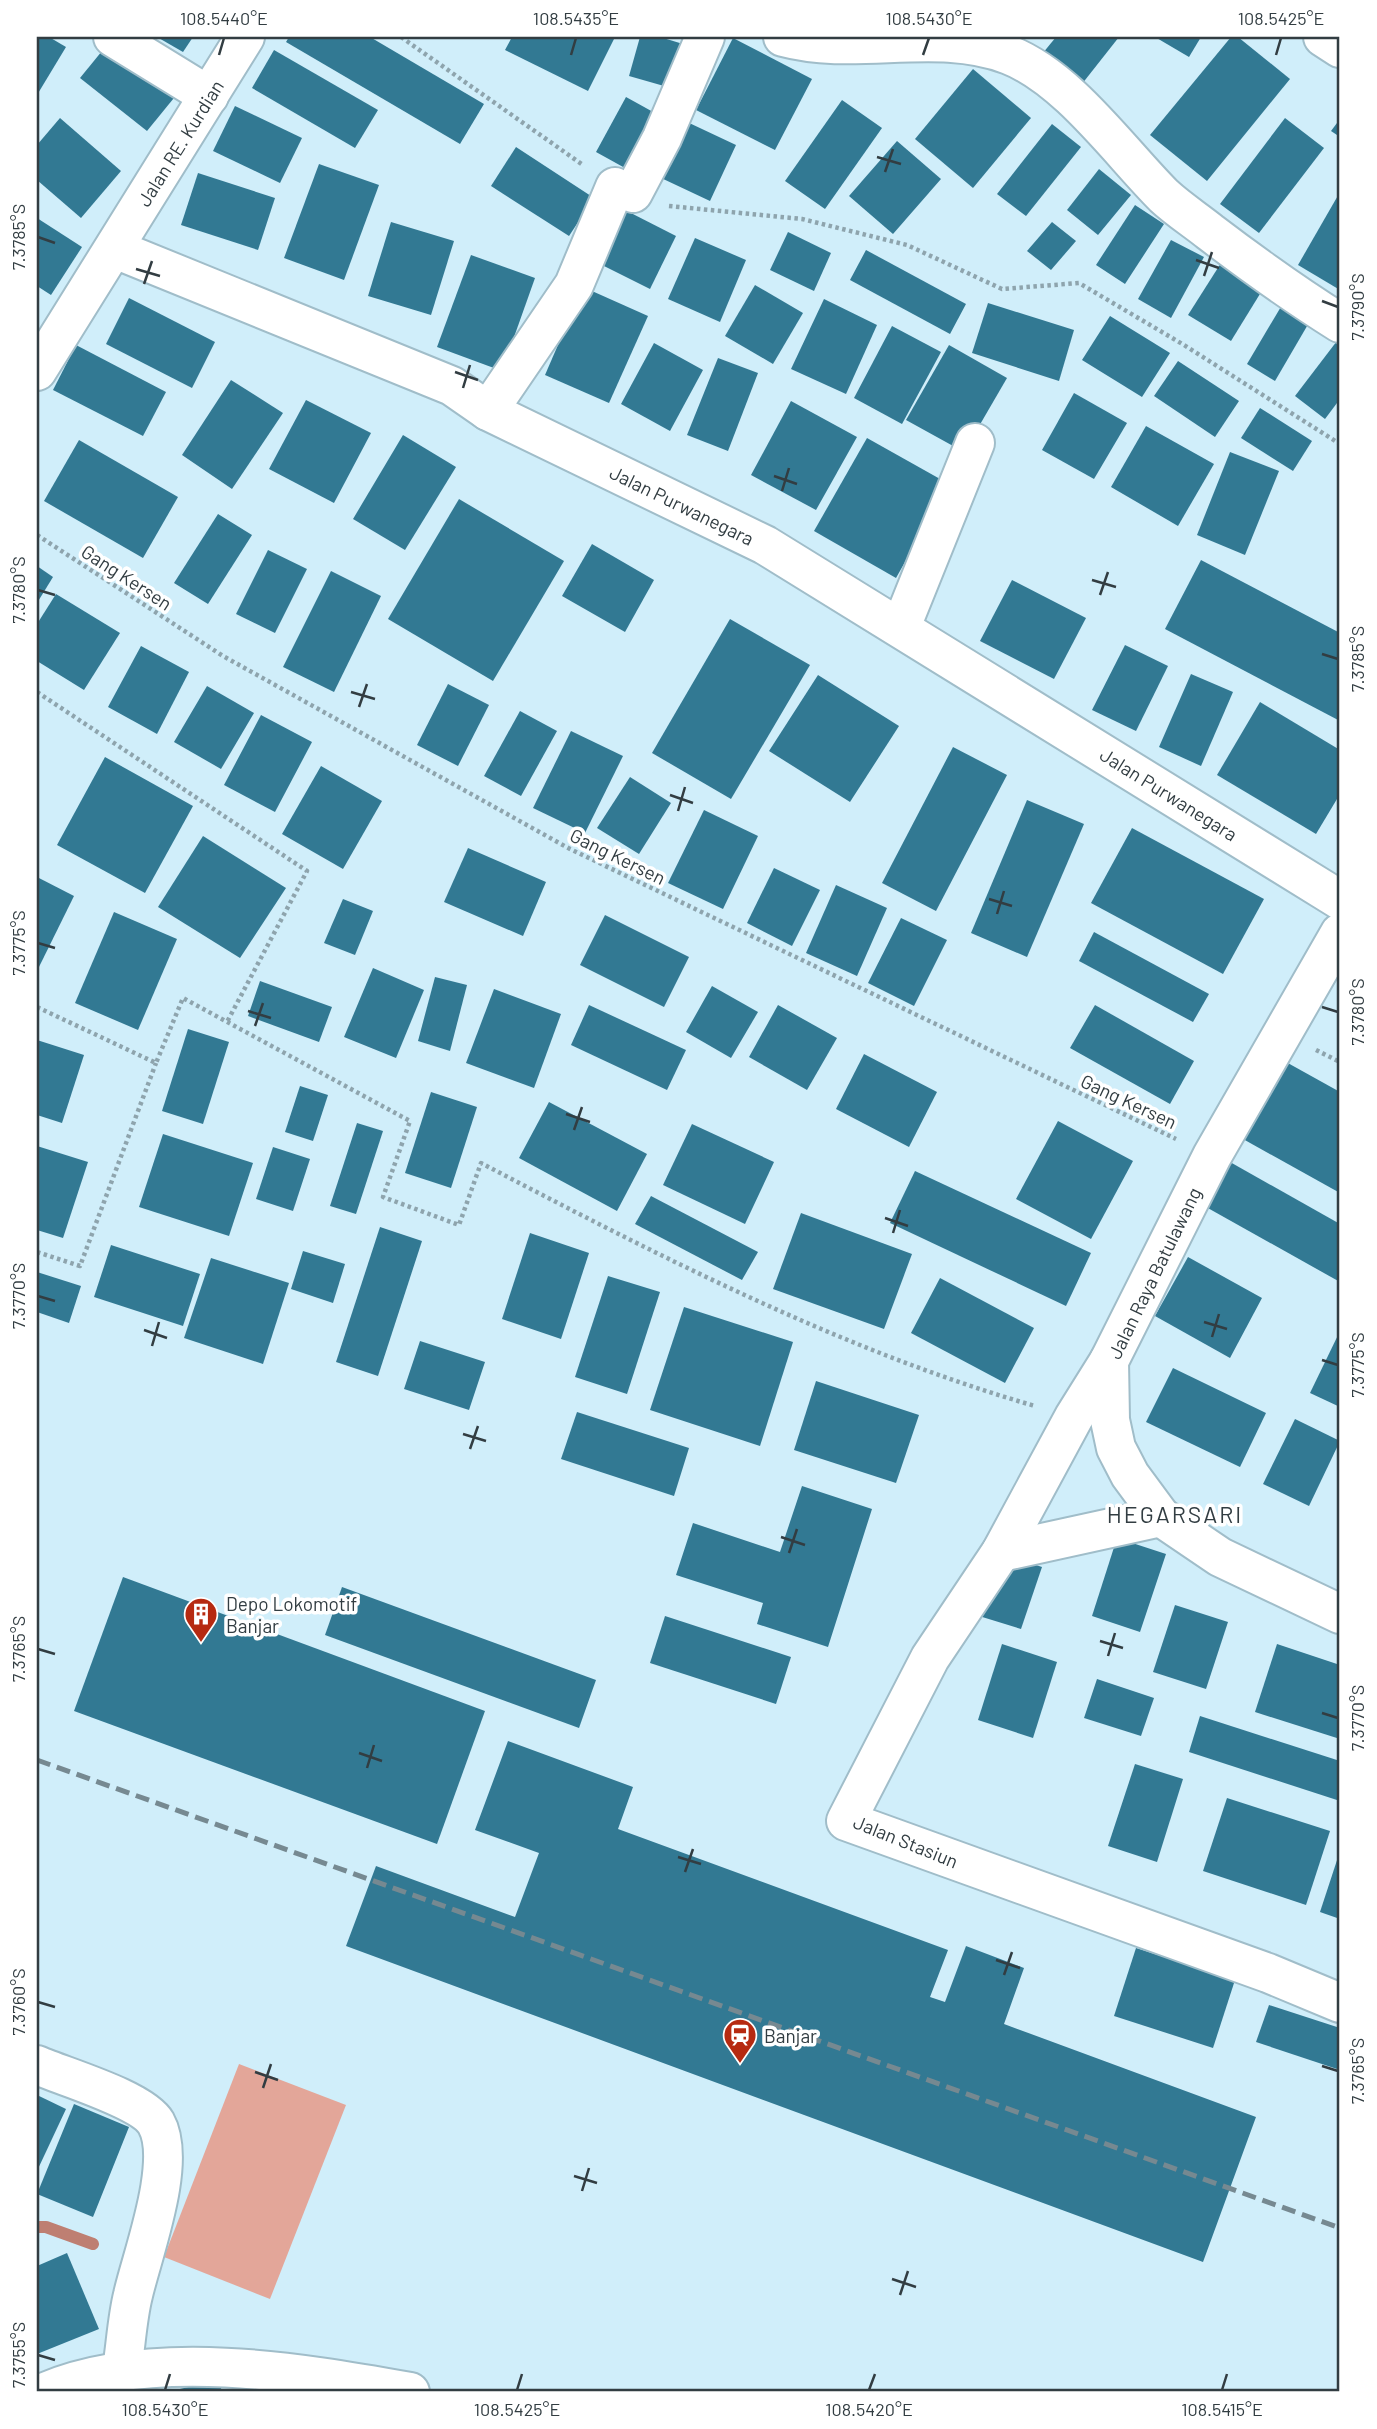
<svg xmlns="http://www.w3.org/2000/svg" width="1377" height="2429" font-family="Barlow,sans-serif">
<rect width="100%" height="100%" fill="#d0eefa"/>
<path fill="#e3a699" d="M239,2064L346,2105L270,2299L164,2257Z"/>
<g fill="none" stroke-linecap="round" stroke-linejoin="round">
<path stroke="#be7f72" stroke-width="12" d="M37,2227H46L93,2244"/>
</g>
<g fill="#327993">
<path d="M37,37H49L66,47L37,95Z"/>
<path d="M157,37H193L183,52Z"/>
<path d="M289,37H370L484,104L460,144L286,42Z"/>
<path d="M512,37H615L588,91L505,50Z"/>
<path d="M640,37H660L683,44L671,88L629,76Z"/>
<path d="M1056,37H1119L1078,89L1038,59Z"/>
<path d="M1155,37H1201L1189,57Z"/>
<path d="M1231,37H1238L1290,79L1207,181L1150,135Z"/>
<path d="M733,38L812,79L775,150L696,110Z"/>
<path d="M111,40L178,93L147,131L80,78Z"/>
<path d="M274,50L378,110L355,148L252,88Z"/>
<path d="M973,69L1031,118L973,188L915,139Z"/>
<path d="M626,97L664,118L634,173L596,152Z"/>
<path d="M842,100L882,128L825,209L785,181Z"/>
<path d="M235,106L302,138L280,183L213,151Z"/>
<path d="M60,118L121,171L81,218L37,180V145Z"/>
<path d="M1285,118L1324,148L1259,233L1220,204Z"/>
<path d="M1340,119V137L1331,131Z"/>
<path d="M685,121L736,145L710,201L659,177Z"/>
<path d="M1052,124L1081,147L1026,216L997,194Z"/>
<path d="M897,141L941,179L893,234L849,196Z"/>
<path d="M516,147L594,198L569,236L491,186Z"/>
<path d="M319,164L379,185L344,280L284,258Z"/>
<path d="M1099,169L1131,195L1098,235L1067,210Z"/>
<path d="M198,173L275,198L258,250L181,225Z"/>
<path d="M1340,192V290L1298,265Z"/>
<path d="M1135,205L1164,224L1125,284L1096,265Z"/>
<path d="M625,210L676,236L650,289L598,263Z"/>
<path d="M37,218L82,247L51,295L37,286Z"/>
<path d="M391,222L454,241L431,315L368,296Z"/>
<path d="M1052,222L1076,241L1051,270L1027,251Z"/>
<path d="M788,232L831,253L814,291L770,270Z"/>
<path d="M695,238L746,260L720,322L668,299Z"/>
<path d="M1171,240L1204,257L1171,318L1138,299Z"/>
<path d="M866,250L966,304L950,334L850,280Z"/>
<path d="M471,255L535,278L502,371L437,347Z"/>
<path d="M1221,263L1263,289L1231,341L1188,315Z"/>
<path d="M755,285L803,313L773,364L725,336Z"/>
<path d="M583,287L648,316L609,403L545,375Z"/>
<path d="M129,298L215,342L192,388L106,344Z"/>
<path d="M824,299L877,325L846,394L791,369Z"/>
<path d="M988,303L1074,330L1059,381L972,353Z"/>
<path d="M1282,305L1310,321L1275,381L1247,364Z"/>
<path d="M1110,316L1170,353L1142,397L1082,360Z"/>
<path d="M892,326L941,352L902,424L854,398Z"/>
<path d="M1340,337V399L1325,419L1295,396Z"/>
<path d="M654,343L703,370L670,431L621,404Z"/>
<path d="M76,345L166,392L143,436L53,390Z"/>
<path d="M949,345L1007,378L964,452L906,420Z"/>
<path d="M718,358L758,373L728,451L687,435Z"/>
<path d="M1178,361L1239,401L1215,437L1154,396Z"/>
<path d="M231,380L283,413L232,489L182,455Z"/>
<path d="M1074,393L1127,423L1094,479L1042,450Z"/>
<path d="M306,400L371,433L334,503L269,469Z"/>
<path d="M791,401L857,437L816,510L751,475Z"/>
<path d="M1260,408L1312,441L1293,471L1241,438Z"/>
<path d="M1146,426L1214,464L1178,526L1111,487Z"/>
<path d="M403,435L456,467L405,550L353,519Z"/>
<path d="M867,438L949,484L896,578L814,531Z"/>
<path d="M79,440L178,497L143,558L44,501Z"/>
<path d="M1230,452L1279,471L1245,555L1197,535Z"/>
<path d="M459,499L564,561L493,681L388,619Z"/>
<path d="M218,514L252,535L208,604L174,583Z"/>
<path d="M592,544L654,580L625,632L562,596Z"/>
<path d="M268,550L307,569L275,633L236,614Z"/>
<path d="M1201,560L1340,633V721L1165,629Z"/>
<path d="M37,566L53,577L37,603Z"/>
<path d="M331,571L381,596L334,692L283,667Z"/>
<path d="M1012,580L1086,618L1054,679L980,641Z"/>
<path d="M56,594L120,633L84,690L37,661V624Z"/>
<path d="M730,619L810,665L731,799L652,753Z"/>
<path d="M1125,645L1168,666L1136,731L1092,710Z"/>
<path d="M141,646L189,672L157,734L108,707Z"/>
<path d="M1191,674L1233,692L1201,766L1159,747Z"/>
<path d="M818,675L899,726L850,802L769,751Z"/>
<path d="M448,684L489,705L458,766L417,745Z"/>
<path d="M207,686L254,713L221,769L174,742Z"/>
<path d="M1260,702L1340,750V794L1316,834L1217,775Z"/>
<path d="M520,711L557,731L521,796L484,776Z"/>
<path d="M261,715L312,742L275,812L224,785Z"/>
<path d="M571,731L623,756L585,833L533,808Z"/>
<path d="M953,747L1007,775L936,911L882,883Z"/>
<path d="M105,757L193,806L145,893L57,845Z"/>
<path d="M321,766L382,801L343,869L282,834Z"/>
<path d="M630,777L671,803L639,854L597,828Z"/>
<path d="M1027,800L1084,824L1027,957L971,933Z"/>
<path d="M704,810L758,836L723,909L668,883Z"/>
<path d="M1132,828L1264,899L1223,974L1091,903Z"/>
<path d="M203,836L286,888L240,958L158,907Z"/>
<path d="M468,848L546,882L523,936L444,902Z"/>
<path d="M774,868L820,890L792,946L747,923Z"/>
<path d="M37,877L74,896L37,971Z"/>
<path d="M836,885L887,908L857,976L806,953Z"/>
<path d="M343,899L373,911L355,955L324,943Z"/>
<path d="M114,912L177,939L138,1030L75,1003Z"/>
<path d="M605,915L689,957L664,1007L580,965Z"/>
<path d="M901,918L947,940L914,1006L868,983Z"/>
<path d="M1094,932L1209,994L1193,1022L1079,961Z"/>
<path d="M373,968L424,990L396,1058L344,1037Z"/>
<path d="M435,977L467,985L450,1051L418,1041Z"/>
<path d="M260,981L332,1007L319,1042L248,1016Z"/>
<path d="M712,986L758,1012L731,1058L686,1032Z"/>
<path d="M494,989L561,1014L534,1088L466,1063Z"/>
<path d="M589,1005L686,1050L667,1090L571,1045Z"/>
<path d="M778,1005L837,1038L807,1090L749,1057Z"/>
<path d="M1095,1005L1194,1061L1170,1104L1070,1048Z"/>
<path d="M188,1029L229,1042L203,1124L162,1111Z"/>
<path d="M37,1040L84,1055L62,1123L37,1115Z"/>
<path d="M864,1054L937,1092L909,1147L836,1109Z"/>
<path d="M1286,1062L1340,1092V1193L1243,1139Z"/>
<path d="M300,1086L328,1095L313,1141L285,1132Z"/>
<path d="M431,1092L477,1107L451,1188L405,1173Z"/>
<path d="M549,1102L647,1154L617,1211L519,1158Z"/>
<path d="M1058,1121L1133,1161L1091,1239L1016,1199Z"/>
<path d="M357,1123L383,1131L356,1214L330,1206Z"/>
<path d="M692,1124L774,1162L745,1224L663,1185Z"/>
<path d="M163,1134L253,1163L229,1236L139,1207Z"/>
<path d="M37,1146L88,1162L63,1238L37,1230Z"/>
<path d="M273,1147L310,1159L293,1211L256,1199Z"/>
<path d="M1230,1162L1340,1224V1282L1206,1207Z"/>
<path d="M915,1171L1091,1253L1066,1306L890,1223Z"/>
<path d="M651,1196L758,1252L742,1280L635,1224Z"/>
<path d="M801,1213L912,1254L884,1329L773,1289Z"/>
<path d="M380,1227L422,1241L378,1376L336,1362Z"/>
<path d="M530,1233L589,1253L561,1339L502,1319Z"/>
<path d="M111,1245L200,1274L183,1326L94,1297Z"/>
<path d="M303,1251L345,1264L333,1303L291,1289Z"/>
<path d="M1188,1257L1262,1298L1230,1358L1155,1316Z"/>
<path d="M211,1258L289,1283L263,1364L184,1338Z"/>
<path d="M37,1272L81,1286L69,1323L37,1312Z"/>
<path d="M608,1276L660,1292L627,1394L575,1377Z"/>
<path d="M940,1278L1034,1328L1005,1383L911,1333Z"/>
<path d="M684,1307L793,1342L760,1446L650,1410Z"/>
<path d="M1340,1331V1407L1310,1393Z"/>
<path d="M420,1341L485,1362L469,1410L404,1389Z"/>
<path d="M1173,1368L1266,1413L1240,1467L1146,1422Z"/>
<path d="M816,1381L919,1415L896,1483L794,1450Z"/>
<path d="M577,1412L689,1448L674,1496L561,1459Z"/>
<path d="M1295,1419L1340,1441L1309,1506L1263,1484Z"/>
<path d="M802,1486L872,1509L828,1647L757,1624L763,1603L676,1575L693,1523L780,1552Z"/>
<path d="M1117,1538L1166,1554L1140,1632L1092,1616Z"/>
<path d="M1000,1553L1042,1567L1021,1629L979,1616Z"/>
<path d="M123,1577L485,1711L437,1844L74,1711Z"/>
<path d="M342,1587L596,1680L579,1728L325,1635Z"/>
<path d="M1175,1605L1228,1622L1206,1689L1153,1672Z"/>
<path d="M665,1616L791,1657L776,1704L650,1663Z"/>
<path d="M1002,1644L1057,1662L1033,1738L978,1720Z"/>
<path d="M1277,1644L1340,1665V1739L1255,1712Z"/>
<path d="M1097,1679L1154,1698L1141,1736L1084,1718Z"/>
<path d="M1200,1716L1340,1761V1801L1189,1752Z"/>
<path d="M508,1741L633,1787L618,1829L948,1950L930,1997L945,2002L966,1946L1024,1968L1004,2024L1256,2117L1203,2262L346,1946L376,1866L515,1917L539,1853L475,1830Z"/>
<path d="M1135,1764L1183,1779L1157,1862L1108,1846Z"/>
<path d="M1227,1798L1330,1831L1306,1905L1203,1871Z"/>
<path d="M1340,1851V1919L1320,1912Z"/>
<path d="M1136,1948L1235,1980L1213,2048L1114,2016Z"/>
<path d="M1269,2005L1340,2028V2070L1256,2042Z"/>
<path d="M37,2095L66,2109L37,2171Z"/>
<path d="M74,2104L129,2127L93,2217L37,2194Z"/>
<path d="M67,2253L99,2329L37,2354V2266Z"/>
<path d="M219,2380L222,2392H171V2391Z"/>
<path d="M244,2388L308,2392H244Z"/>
</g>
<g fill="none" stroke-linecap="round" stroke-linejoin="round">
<defs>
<g id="minor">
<path d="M113,37L209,96"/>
<path d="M783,37C857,57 936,27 1009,55C1068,78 1120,152 1164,196C1178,209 1195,220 1210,232C1252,264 1295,295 1340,323"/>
<path d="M1323,37L1340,48"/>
<path d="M633,193L662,138L705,37"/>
<path d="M115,249L452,386L488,411L765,545L1340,900"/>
<path d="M37,371L245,37"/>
<path d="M488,411L574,285L615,187"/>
<path d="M901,627L975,443"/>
<path d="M1109,1361L1074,1417L1001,1552L930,1658L846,1821L1268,1973L1340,2003"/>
<path d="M1001,1552L1161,1517"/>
<path d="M37,2065C64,2077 142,2099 156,2123C178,2162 142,2255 133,2295C127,2319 126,2345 122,2369"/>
<path d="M45,2392C151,2347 299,2372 410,2392"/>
</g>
<path id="highway" d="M1340,933L1212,1156L1109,1361L1110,1420L1116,1448L1130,1475L1161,1517L1220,1557L1340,1614"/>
</defs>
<use href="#minor" stroke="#a0bdc9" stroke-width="42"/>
<use href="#highway" stroke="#a0bdc9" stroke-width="42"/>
<g stroke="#8ea4ad" stroke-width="4.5" stroke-dasharray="3.5 3.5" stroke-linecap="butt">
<path d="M401,37L583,165"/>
<path d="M669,206L802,219L907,245L1002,289L1079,283L1184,345L1340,444"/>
<path d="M37,535L223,656L570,849L1176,1139"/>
<path d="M37,692L307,871L227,1022"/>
<path d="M37,1007L156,1063L183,998L410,1121L383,1197L459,1225L481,1163C659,1256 841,1350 1035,1406"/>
<path d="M1316,1050L1340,1062"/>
<path d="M37,1252L80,1266L156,1063"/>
</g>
<use href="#minor" stroke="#fff" stroke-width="38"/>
<use href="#highway" stroke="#fff" stroke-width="38"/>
<path stroke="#768991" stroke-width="5" stroke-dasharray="14 7" stroke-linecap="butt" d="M37,1760L1340,2228"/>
</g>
<path fill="none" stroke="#323d42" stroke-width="2.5" d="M219,55L224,38M571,55L576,38M923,55L929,38M1276,55L1281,38M877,157L901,164M885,172L893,149M38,237L55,243M1196,260L1219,268M136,269L160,276M1204,276L1212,252M144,284L152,261M1322,301L1338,307M455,372L478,380M463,388L470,365M774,476L797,484M782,491L789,468M1092,580L1116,587M38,590L55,595M1100,595L1108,572M1322,654L1338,659M351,692L375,699M359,707L367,684M670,795L693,803M678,811L685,787M989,899L1012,906M997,914L1004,891M38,943L55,948M1322,1007L1338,1012M248,1011L271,1018M255,1026L263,1003M566,1114L590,1122M574,1130L582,1107M885,1218L908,1226M893,1233L900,1210M38,1296L55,1301M1204,1322L1227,1329M144,1330L167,1338M1212,1337L1219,1314M152,1346L159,1322M1322,1360L1338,1365M463,1434L486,1441M470,1449L478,1426M781,1537L805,1545M789,1553L797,1529M1100,1641L1123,1648M38,1649L55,1654M1108,1656L1115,1633M1322,1713L1338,1718M359,1753L382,1761M367,1768L374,1745M678,1857L701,1864M685,1872L693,1849M996,1960L1020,1968M1004,1975L1012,1952M38,2002L55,2007M1322,2066L1338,2071M255,2072L278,2080M263,2088L271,2064M574,2176L597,2183M582,2191L589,2168M892,2279L916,2287M900,2295L908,2271M38,2355L55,2360M165,2390L170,2374M517,2390L522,2374M869,2390L875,2374M1222,2390L1227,2374"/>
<defs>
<symbol id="building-pin" viewBox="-11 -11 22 30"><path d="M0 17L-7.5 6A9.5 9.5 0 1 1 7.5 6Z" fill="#b62a11" stroke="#fff"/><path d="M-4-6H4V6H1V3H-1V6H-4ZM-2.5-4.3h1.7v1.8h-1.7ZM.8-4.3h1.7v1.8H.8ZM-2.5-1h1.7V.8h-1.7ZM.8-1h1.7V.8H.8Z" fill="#fff"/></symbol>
<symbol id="station-pin" viewBox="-11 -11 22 30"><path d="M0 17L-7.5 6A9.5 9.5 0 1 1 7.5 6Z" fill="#b62a11" stroke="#fff"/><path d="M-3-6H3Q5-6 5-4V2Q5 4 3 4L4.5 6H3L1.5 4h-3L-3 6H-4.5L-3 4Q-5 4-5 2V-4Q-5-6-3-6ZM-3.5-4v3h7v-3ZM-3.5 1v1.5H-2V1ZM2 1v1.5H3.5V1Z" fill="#fff"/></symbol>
</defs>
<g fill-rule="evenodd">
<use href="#building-pin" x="182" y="1595" width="38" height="52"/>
<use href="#station-pin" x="721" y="2016" width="38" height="52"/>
</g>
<g text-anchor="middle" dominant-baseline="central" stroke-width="7" stroke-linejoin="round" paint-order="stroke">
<g font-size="19" fill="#323d42" stroke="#fff">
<text transform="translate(180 143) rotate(-58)">Jalan RE. Kurdian</text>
<text transform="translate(682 505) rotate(26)">Jalan Purwanegara</text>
<text transform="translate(127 577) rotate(33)">Gang Kersen</text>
<text transform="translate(1169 794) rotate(32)">Jalan Purwanegara</text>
<text transform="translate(618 856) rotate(26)">Gang Kersen</text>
<text transform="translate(1129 1101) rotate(25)">Gang Kersen</text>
<text transform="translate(1154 1273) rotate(-64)">Jalan Raya Batulawang</text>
<text transform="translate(906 1841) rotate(22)">Jalan Stasiun</text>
</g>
<g font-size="19" fill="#323d42" stroke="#fff" text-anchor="start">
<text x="226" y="1603">Depo Lokomotif<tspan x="226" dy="22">Banjar</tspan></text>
<text x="764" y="2035">Banjar</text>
</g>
<g font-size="23" letter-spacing="2" fill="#323d42" stroke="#fff">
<text x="1175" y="1514">HEGARSARI</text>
</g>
</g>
<rect width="1377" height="2429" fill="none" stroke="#ffffff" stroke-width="77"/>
<rect x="38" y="38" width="1300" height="2352" fill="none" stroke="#323d42" stroke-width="2.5"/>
<g font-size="18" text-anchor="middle" fill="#323d42">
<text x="224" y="25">108.5440°E</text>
<text x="576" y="25">108.5435°E</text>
<text x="929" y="25">108.5430°E</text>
<text x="1281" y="25">108.5425°E</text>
<text transform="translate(19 237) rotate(-90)" y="6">7.3785°S</text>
<text transform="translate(1358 307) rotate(-90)" y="6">7.3790°S</text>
<text transform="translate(19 590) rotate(-90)" y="6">7.3780°S</text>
<text transform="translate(1358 659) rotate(-90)" y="6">7.3785°S</text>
<text transform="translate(19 943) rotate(-90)" y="6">7.3775°S</text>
<text transform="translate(1358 1012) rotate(-90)" y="6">7.3780°S</text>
<text transform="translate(19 1296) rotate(-90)" y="6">7.3770°S</text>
<text transform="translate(1358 1365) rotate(-90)" y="6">7.3775°S</text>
<text transform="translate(19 1649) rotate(-90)" y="6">7.3765°S</text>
<text transform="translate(1358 1718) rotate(-90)" y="6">7.3770°S</text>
<text transform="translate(19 2002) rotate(-90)" y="6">7.3760°S</text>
<text transform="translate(1358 2071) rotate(-90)" y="6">7.3765°S</text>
<text transform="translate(19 2355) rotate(-90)" y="6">7.3755°S</text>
<text x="165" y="2416">108.5430°E</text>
<text x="517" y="2416">108.5425°E</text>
<text x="869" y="2416">108.5420°E</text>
<text x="1222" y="2416">108.5415°E</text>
</g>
</svg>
